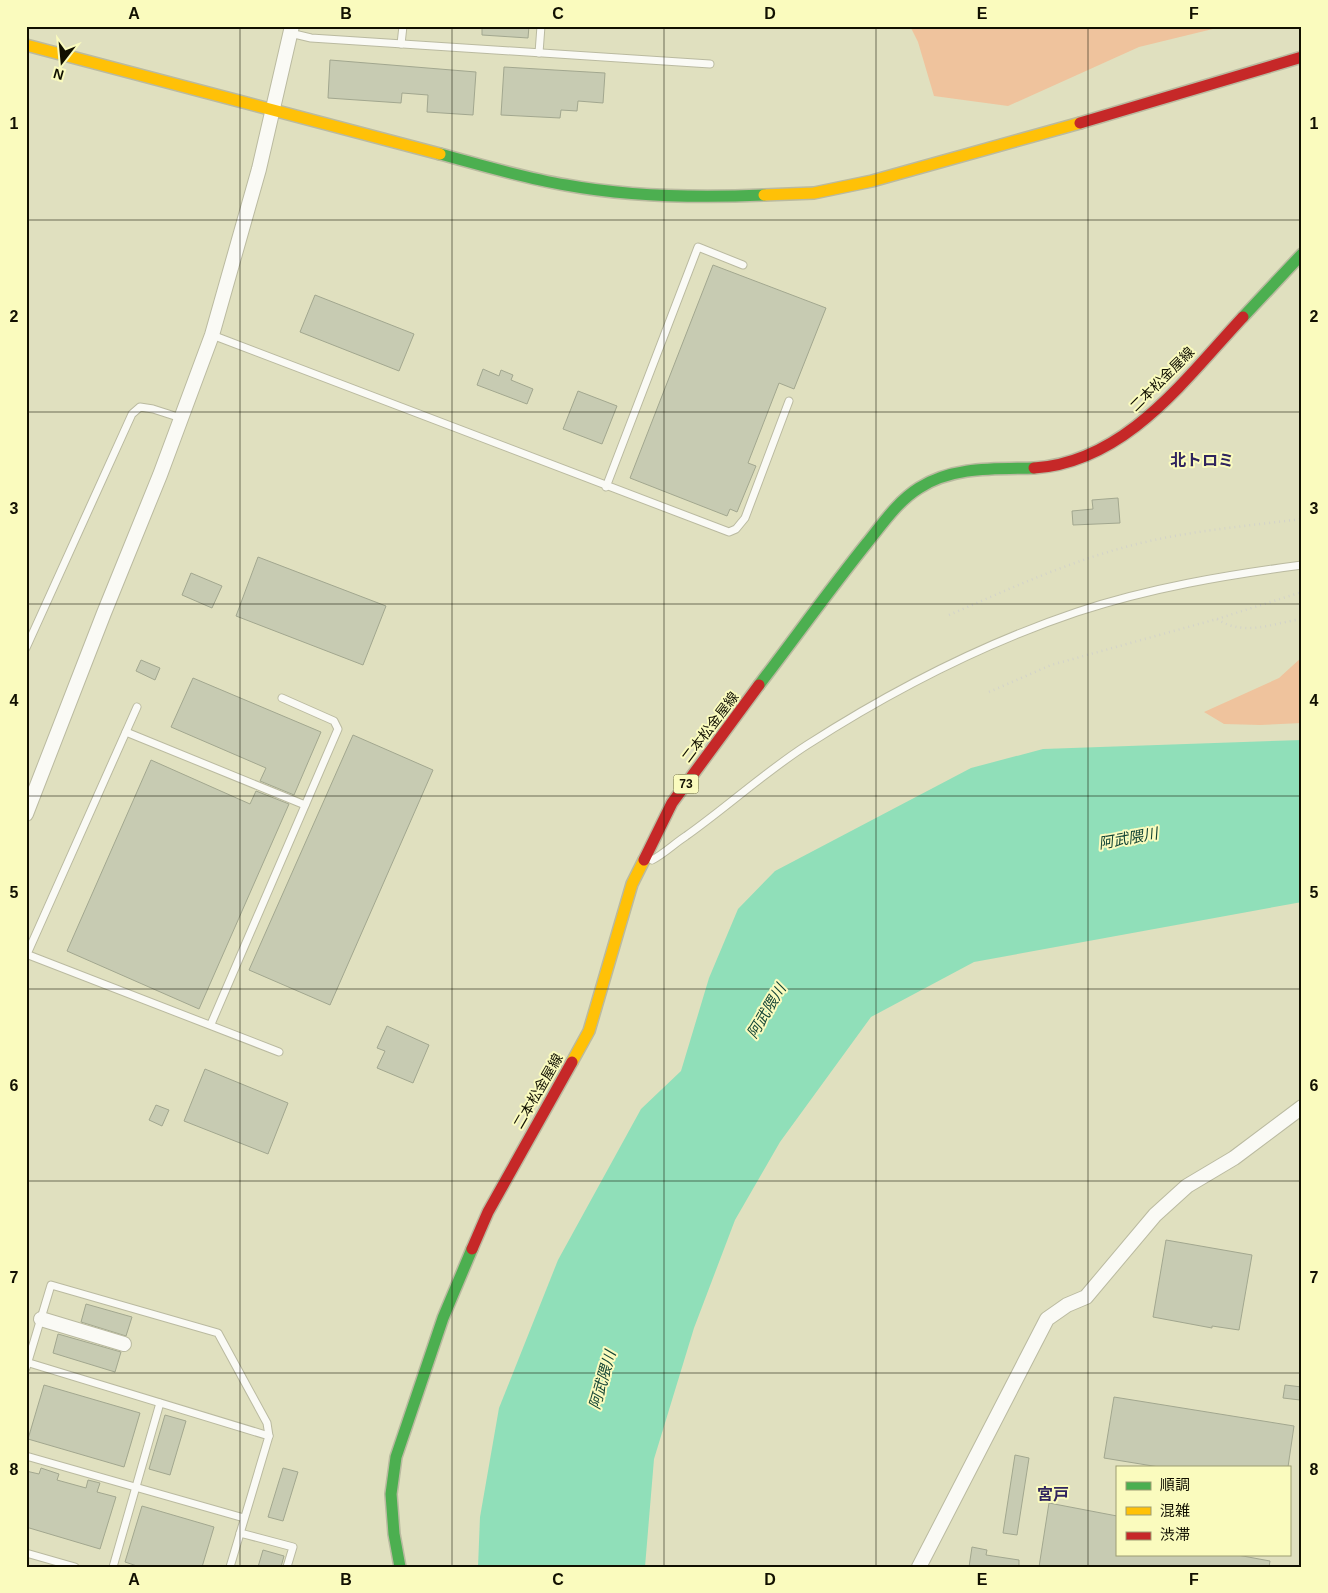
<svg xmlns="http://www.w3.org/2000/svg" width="1328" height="1593" font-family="Helvetica,'Noto Sans JP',sans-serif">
<rect width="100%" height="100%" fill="#e0e0bf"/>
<g fill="#efc39d">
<path d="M910,26H1225L1139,47L1008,106L934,96L918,42Z"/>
<path d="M1302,657V723L1260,725L1224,724L1204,712L1279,678Z"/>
</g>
<path fill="#90dfb9" d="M1302,740V902L974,962L871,1017L780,1142L735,1220L694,1328L654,1459L645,1567H478L480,1517L499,1408L558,1260L641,1109L681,1071L709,978L738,909L775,871L971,768L1043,749Z"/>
<g fill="#c7cbb2" stroke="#a2a78f">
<path d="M482,26H529L528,38L482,35Z"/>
<path d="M330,60L476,72L473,115L427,112L428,95L402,93L401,103L328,98Z"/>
<path d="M504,67L605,73L603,103L578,101L577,111L561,110L560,118L501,115Z"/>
<path d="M713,265L826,308L794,389L779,383L748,463L756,466L737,512L730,509L727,516L630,478Z"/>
<path d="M315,295L414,334L399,371L300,332Z"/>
<path d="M483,369L499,376L501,370L513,375L511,380L533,389L527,404L477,385Z"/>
<path d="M578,391L617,406L602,444L563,429Z"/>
<path d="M1118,498L1120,523L1073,525L1072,511L1093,509L1092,500Z"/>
<path d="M258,557L386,606L363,665L236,616Z"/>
<path d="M191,573L222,586L212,608L182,595Z"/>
<path d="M141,660L160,668L155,680L136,671Z"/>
<path d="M193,678L321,732L294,795L260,781L266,768L171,727Z"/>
<path d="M353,735L433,770L330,1005L249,970Z"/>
<path d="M151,760L250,804L256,791L289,804L199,1009L67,951Z"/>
<path d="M387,1026L429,1045L413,1083L377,1068L385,1051L377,1048Z"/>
<path d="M205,1069L288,1103L268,1154L184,1121Z"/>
<path d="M156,1105L169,1110L162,1126L149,1120Z"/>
<path d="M1166,1240L1252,1255L1239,1330L1212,1326V1328L1153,1317Z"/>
<path d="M86,1304L132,1317L126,1336L81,1322Z"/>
<path d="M58,1334L121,1352L115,1372L53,1353Z"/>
<path d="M44,1385L140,1413L124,1467L28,1439Z"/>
<path d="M1285,1385L1302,1387L1300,1400L1283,1398Z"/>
<path d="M1114,1397L1294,1426L1288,1467H1159L1104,1458Z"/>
<path d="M165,1415L186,1421L170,1475L149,1469Z"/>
<path d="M1015,1455L1029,1458L1017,1535L1003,1533Z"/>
<path d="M41,1468L59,1474L57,1480L86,1488L88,1480L100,1483L97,1492L116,1497L100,1549L26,1527V1471L39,1474Z"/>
<path d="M283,1468L298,1472L283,1521L268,1517Z"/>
<path d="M1049,1503L1117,1516V1554H1232L1270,1561L1269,1567H1039Z"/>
<path d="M142,1506L214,1527L202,1567H140L125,1562Z"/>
<path d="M972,1547L987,1550L986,1555L1019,1560V1567H969Z"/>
<path d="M263,1550L284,1556L281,1567H258Z"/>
</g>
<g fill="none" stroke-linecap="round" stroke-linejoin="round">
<defs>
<g id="lane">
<path d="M290,33L311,38L710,64"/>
<path d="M401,44L403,26"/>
<path d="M539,53L541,26"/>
<path d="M212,335L729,532L736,529L745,518L789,401"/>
<path d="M606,487L698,247L743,265"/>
<path d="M26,648L132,414L140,407L153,409L181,418"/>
<path d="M126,732L305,805"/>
<path d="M652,860C664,854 675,843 686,836C727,807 765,772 807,745C891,691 982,644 1077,612C1149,588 1226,575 1302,565"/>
<path d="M26,954L279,1052"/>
<path d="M27,954L137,707"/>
<path d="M211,1024L338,729L334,721L282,698"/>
<path d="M26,1362L269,1436L230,1567"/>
<path d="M26,1368L51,1285L218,1333L267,1423L269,1436"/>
<path d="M26,1456L244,1518"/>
<path d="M240,1533L293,1547L287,1567"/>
<path d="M26,1553L75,1567"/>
<path d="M113,1567L160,1403"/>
</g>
<g id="street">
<path d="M26,814L104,613L160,475L212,335L259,169L292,26"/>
<path d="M41,1319L124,1344"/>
<path d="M919,1567L1047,1319L1067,1305L1086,1297L1155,1215L1187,1186L1234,1158L1302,1107"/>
</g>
<g id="fast">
<path d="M440,154C481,165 523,178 566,185C631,197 698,198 764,195"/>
<path d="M1243,317L1302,254"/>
<path d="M759,685C795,638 830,589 867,543C883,523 898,501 919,488C953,466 996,469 1034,468"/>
<path d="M400,1567L394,1534L391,1494L396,1457L443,1318L472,1249"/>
</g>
<g id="slow">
<path d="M26,45L440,154"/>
<path d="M764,195L814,193L872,181L1080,123"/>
<path d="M572,1062L589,1031L632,884L644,860"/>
</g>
<g id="jam">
<path d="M1080,123L1302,57"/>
<path d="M1034,468C1126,462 1185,379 1243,317"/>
<path d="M644,860L672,803L759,685"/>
<path d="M472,1249L488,1212L572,1062"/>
</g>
</defs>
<use href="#lane" stroke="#babaa0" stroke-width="9"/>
<use href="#street" stroke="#babaa0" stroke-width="16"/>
<use href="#fast" stroke="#babaa0" stroke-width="14"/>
<use href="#slow" stroke="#babaa0" stroke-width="14"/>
<use href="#jam" stroke="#babaa0" stroke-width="14"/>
<g stroke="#d3d3c9" stroke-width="2.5" stroke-dasharray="1 4" stroke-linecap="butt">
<path d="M949,615C1009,589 1070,561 1133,545C1187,531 1247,526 1302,519"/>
<path d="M1217,619C1244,637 1273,623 1302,619"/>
<path d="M989,692L1051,665L1217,619L1302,592"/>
</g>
<use href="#lane" stroke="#fafaf5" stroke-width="7"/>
<use href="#street" stroke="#fafaf5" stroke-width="14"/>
<use href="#fast" stroke="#4caf50" stroke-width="11"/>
<use href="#slow" stroke="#ffc107" stroke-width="11"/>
<use href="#jam" stroke="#c62828" stroke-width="11"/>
</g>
<path fill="none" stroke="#111000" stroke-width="1" stroke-opacity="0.55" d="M240,26V1567M452,26V1567M664,26V1567M876,26V1567M1088,26V1567M26,220H1302M26,412H1302M26,604H1302M26,796H1302M26,989H1302M26,1181H1302M26,1373H1302"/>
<g text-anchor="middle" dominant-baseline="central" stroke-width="4" stroke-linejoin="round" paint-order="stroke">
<rect fill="#fafbbe" stroke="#575639" stroke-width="1" x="673.5" y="774.5" width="25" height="19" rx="4"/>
<g font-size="12" font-weight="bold" fill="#111000">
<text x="686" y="784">73</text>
</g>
<g font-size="14" fill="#111000" stroke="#fafbbe">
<text transform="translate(1162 379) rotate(-45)">二本松金屋線</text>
<text transform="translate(710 727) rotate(-53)">二本松金屋線</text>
<text transform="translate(538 1091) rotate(-60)">二本松金屋線</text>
</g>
<g font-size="15" font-style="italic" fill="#134435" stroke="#fafbbe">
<text transform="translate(1128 838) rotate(-10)">阿武隈川</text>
<text transform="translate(766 1011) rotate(-59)">阿武隈川</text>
<text transform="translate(602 1380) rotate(-74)">阿武隈川</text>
</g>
<g font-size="16" font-weight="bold" fill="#2f245e" stroke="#fafbbe">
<text x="1202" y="460">北トロミ</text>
<text x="1053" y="1494">宮戸</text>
</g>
</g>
<rect width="1328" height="1593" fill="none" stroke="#fafbbe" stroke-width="55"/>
<rect x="1116" y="1466" width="175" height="90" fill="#fafbbe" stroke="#9d9d72"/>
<rect x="1126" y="1482" width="25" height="8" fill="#4caf50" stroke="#9d9d72"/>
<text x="1160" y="1490" font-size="15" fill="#111000">順調</text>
<rect x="1126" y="1507" width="25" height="8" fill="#ffc107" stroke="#9d9d72"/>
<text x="1160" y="1516" font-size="15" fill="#111000">混雑</text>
<rect x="1126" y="1532" width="25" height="8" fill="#c62828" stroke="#9d9d72"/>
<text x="1160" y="1540" font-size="15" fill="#111000">渋滞</text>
<g transform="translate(62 62) rotate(196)" stroke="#fafbbe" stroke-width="4" paint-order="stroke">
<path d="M0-4L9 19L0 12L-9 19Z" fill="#111000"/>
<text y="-8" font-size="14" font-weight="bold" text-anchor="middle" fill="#111000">N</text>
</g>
<rect x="28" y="28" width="1272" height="1538" fill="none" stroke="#111000" stroke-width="2"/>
<g font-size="16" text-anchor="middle" font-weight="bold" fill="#111000">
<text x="134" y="19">A</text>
<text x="346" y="19">B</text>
<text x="558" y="19">C</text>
<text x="770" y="19">D</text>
<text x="982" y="19">E</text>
<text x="1194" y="19">F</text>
<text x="14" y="129">1</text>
<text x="1314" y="129">1</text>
<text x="14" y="322">2</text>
<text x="1314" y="322">2</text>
<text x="14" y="514">3</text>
<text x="1314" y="514">3</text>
<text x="14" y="706">4</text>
<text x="1314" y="706">4</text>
<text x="14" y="898">5</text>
<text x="1314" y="898">5</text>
<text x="14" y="1091">6</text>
<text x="1314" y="1091">6</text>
<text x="14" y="1283">7</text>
<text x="1314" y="1283">7</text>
<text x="14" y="1475">8</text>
<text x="1314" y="1475">8</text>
<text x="134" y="1585">A</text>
<text x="346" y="1585">B</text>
<text x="558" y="1585">C</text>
<text x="770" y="1585">D</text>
<text x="982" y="1585">E</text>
<text x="1194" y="1585">F</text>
</g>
</svg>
